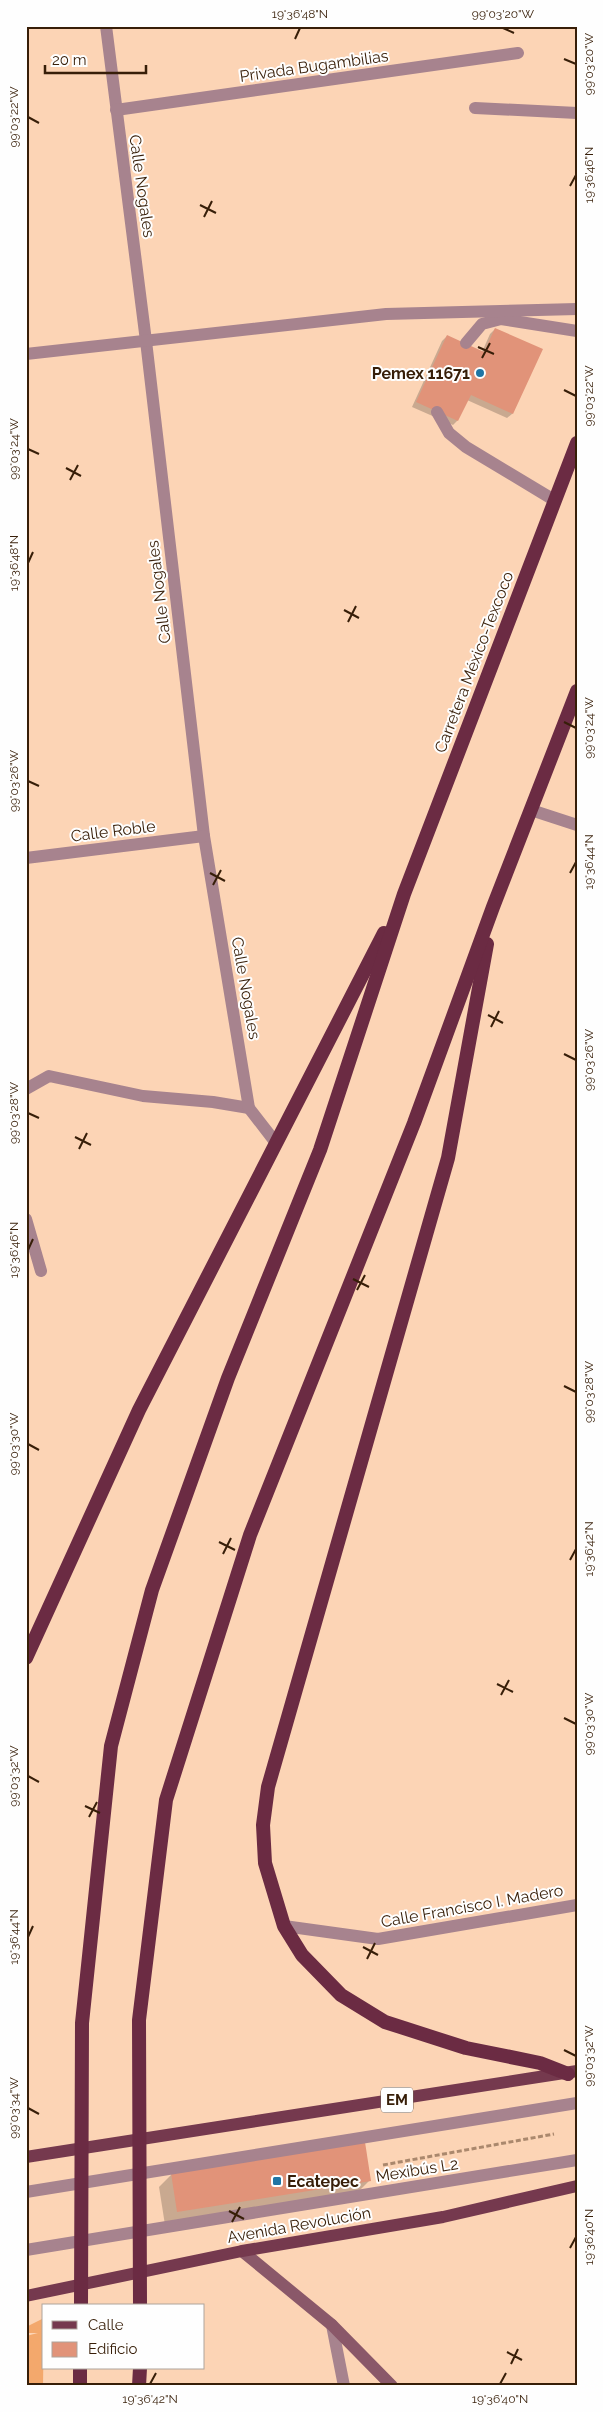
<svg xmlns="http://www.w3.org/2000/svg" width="603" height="2412" font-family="Raleway,sans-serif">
<rect width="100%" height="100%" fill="#fcd4b5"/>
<path fill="#f3a86c" d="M44,2318L43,2386H26V2336L38,2333H26V2327Z"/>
<g fill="#0003">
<path d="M495,329L541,350L512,414L507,418L467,400L457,421L453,425L412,407L442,341L447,336L482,352L490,334Z"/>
<path d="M172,2174L369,2181L356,2194L165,2225L159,2187Z"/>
</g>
<g fill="#e19379">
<path d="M495,328L543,349L513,414L471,395L458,421L416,402L447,335L484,352Z"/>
<path d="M365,2142L371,2181L177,2212L171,2173Z"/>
</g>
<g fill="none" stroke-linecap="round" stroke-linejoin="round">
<path stroke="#aa886d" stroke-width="3" stroke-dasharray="5 2.5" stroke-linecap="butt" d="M383,2165L554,2134"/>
<g stroke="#a7838e" stroke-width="12">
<path d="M475,108L577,113"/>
<path d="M466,343L482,324L501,319L577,331"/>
<path d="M437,412L449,433L466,447L554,500"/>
<path d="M531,810L577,825"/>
<path d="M26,1089L49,1076L143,1096L213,1102L249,1108"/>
<path d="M26,1219L41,1271"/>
<path d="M284,1926L378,1939L577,1905"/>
<path d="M26,2192L577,2103"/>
<path d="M26,2250L577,2160"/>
</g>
<g stroke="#a7838e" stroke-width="12">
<path d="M106,26L146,341L204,836L249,1108L276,1143"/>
<path d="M116,110L518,53"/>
<path d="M26,354L386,314L577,309"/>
<path d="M26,858L204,836"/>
<path d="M332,2325L344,2386"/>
</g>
<path stroke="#8a5869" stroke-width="12" d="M242,2251L332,2325L392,2386"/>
<g stroke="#75394e" stroke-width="12">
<path d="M26,2157L577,2071"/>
<path d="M26,2296L242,2251L443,2217L577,2186"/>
</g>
<g stroke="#6b2b43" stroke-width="14">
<path d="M487,944L448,1158L268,1787L263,1825L265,1863L284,1926L302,1955L341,1995L385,2022L466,2048L540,2063L568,2074"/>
<path d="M26,1658L139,1410L384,933"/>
<path d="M81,2306L82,2023L111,1746L152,1590L228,1378L320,1150L404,894L577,443"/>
<path d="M140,2306L139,2020L166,1800L250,1535L414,1123L493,907L577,691"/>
<path d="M80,2386V2368"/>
<path d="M139,2386L140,2368"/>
</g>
</g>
<path fill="none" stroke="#371e08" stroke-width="2" d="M503,28L514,33M295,39L300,28M564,59L576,64M28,117L39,123M570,186L576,175M200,205L216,213M204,217L212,201M478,347L494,354M482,358L490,343M564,390L576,396M28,449L39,454M66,468L81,476M70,480L78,465M28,563L33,552M344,610L359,618M348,622L356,606M564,722L576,728M28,781L39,786M210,873L225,881M570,873L576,862M213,885L221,870M488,1015L503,1023M491,1027L499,1011M564,1054L576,1060M28,1113L39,1118M75,1137L91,1145M79,1149L87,1133M28,1250L33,1239M353,1279L369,1287M357,1290L365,1275M564,1386L576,1392M28,1444L39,1450M219,1542L235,1550M223,1554L231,1538M570,1560L576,1549M497,1684L513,1692M501,1695L509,1680M564,1718L576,1724M28,1776L39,1782M85,1806L100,1813M89,1817L97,1802M28,1937L33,1926M363,1947L378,1955M367,1959L375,1943M564,2050L576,2056M28,2108L39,2114M229,2211L244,2219M232,2222L240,2207M570,2248L576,2237M507,2352L522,2360M511,2364L518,2349M150,2384L156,2373M500,2384L506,2373"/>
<g fill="#1f75a5" stroke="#fefefe" stroke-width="2">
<circle cx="480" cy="373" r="5"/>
<rect x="272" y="2176" width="10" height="10" rx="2.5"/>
</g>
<g text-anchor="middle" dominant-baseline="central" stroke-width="4" stroke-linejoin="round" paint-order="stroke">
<rect fill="#fefefe" stroke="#736152" stroke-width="1" x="381" y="2087.5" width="32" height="25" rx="4"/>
<g font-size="15" font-weight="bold" fill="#371e08">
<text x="397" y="2100">EM</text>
</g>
<g font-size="16" fill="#371e08" stroke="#fefefe">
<text transform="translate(314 66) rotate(-8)">Privada Bugambilias</text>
<text transform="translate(142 186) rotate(82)">Calle Nogales</text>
<text transform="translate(159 592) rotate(-97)">Calle Nogales</text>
<text transform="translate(474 662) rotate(-69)">Carretera México-Texcoco</text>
<text transform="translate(113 831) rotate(-7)">Calle Roble</text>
<text transform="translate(246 988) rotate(80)">Calle Nogales</text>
<text transform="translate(472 1906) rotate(-10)">Calle Francisco I. Madero</text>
<text transform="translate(417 2170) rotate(-9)">Mexibús L2</text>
<text transform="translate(299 2225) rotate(-10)">Avenida Revolución</text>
</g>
<g font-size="16" font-weight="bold" fill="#371e08" stroke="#fefefe" text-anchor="end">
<text x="470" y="373">Pemex 11671</text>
<text x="287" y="2181" text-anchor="start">Ecatepec</text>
</g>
</g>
<rect width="603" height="2412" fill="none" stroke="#fefefe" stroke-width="55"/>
<rect x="42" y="2304" width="162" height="65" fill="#fefefe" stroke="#aea49c"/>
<rect x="52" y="2321" width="25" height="8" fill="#75394e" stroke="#aea49c"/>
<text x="88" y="2330" font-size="15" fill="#371e08">Calle</text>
<rect x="52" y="2342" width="25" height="15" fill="#e19379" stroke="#aea49c"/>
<text x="88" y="2354" font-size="15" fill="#371e08">Edificio</text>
<path d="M45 65v8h101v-8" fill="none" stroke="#371e08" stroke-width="2.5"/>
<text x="52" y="65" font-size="15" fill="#371e08" stroke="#fefefe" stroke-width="4" paint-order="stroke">20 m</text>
<rect x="28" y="28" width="548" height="2356" fill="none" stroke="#371e08" stroke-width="2"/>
<g font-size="12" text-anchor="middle" fill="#371e08">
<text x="300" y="18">19°36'48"N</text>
<text x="503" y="18">99°03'20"W</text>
<text transform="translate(589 64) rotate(-90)" y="4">99°03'20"W</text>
<text transform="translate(14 117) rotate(-90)" y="4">99°03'22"W</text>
<text transform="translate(589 175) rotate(-90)" y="4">19°36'46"N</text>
<text transform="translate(589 396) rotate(-90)" y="4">99°03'22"W</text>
<text transform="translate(14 449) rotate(-90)" y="4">99°03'24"W</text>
<text transform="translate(14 563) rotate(-90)" y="4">19°36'48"N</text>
<text transform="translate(589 728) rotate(-90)" y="4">99°03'24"W</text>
<text transform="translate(14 781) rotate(-90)" y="4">99°03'26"W</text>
<text transform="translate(589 862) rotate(-90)" y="4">19°36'44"N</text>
<text transform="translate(589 1060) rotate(-90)" y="4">99°03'26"W</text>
<text transform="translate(14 1113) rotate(-90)" y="4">99°03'28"W</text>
<text transform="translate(14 1250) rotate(-90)" y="4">19°36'46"N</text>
<text transform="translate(589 1392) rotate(-90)" y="4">99°03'28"W</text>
<text transform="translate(14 1444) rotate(-90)" y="4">99°03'30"W</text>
<text transform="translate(589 1549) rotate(-90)" y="4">19°36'42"N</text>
<text transform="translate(589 1724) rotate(-90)" y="4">99°03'30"W</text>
<text transform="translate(14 1776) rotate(-90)" y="4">99°03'32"W</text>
<text transform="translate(14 1937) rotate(-90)" y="4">19°36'44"N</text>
<text transform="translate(589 2056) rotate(-90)" y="4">99°03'32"W</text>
<text transform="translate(14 2108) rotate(-90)" y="4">99°03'34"W</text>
<text transform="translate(589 2237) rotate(-90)" y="4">19°36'40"N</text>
<text x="150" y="2403">19°36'42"N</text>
<text x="500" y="2403">19°36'40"N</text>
</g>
</svg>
